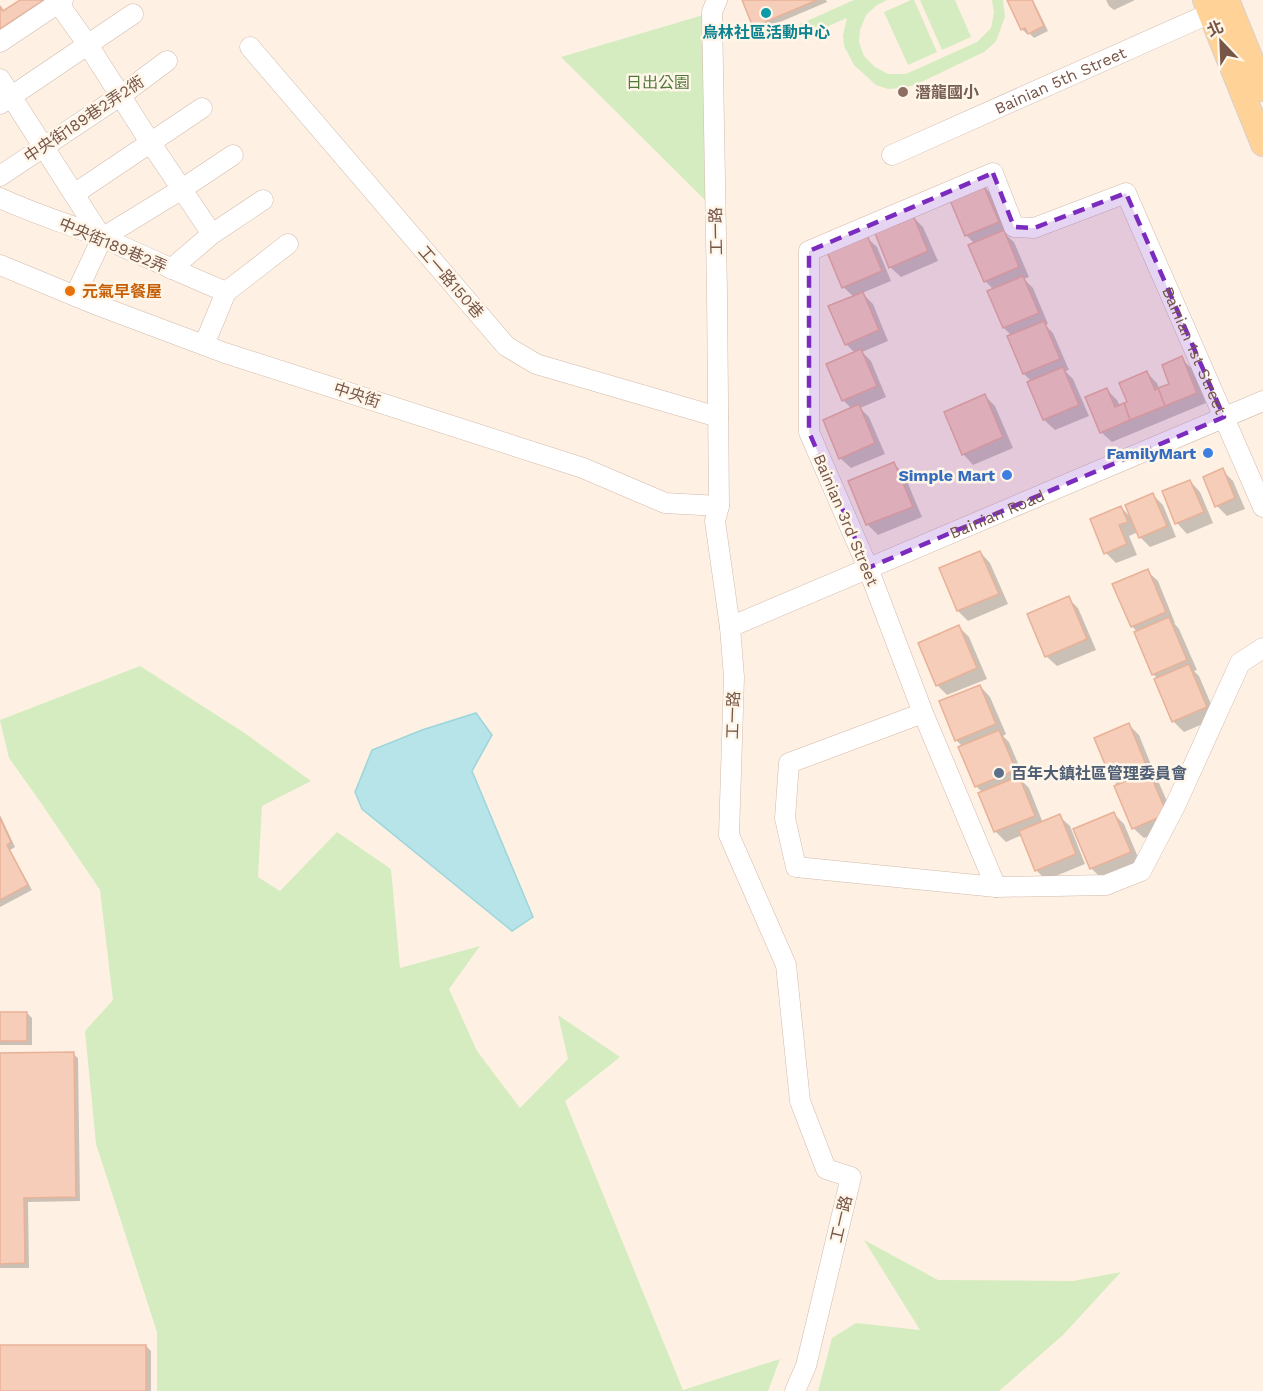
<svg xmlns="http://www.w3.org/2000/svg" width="1263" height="1391" font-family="'Work Sans','Noto Sans TC',sans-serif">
<rect width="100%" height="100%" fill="#fef1e3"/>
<g fill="#d5ecc0">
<path d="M854,0H887L877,5L866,15L860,30L859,42L864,56L875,67L888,74H906L977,42L991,28L994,13L992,0H1003L1005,17L996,41L990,47L984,52L915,85L901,88L888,89L876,85L854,65L844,46L843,35L847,18L796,40L791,28Z"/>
<path d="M911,0H914L937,52L908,65L884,12Z"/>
<path d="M920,0H955L971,37L942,50Z"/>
<path d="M710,13L705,200L561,57Z"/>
<path d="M140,666L243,732L311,781L262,806L258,877L280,891L337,832L391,869L400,968L480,946L449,989L477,1051L520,1108L568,1059L558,1015L620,1057L565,1101L683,1390L780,1359L768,1391H157V1332L96,1144L85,1031L113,1000L100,890L39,800L9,758L0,720Z"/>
<path d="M864,1240L938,1280L1073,1281L1121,1272L1063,1335L999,1391H818L832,1338L856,1323L920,1330Z"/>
</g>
<path fill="#b6e4e8" stroke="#9cd5db" stroke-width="1.5" d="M476,713L492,735L472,771L533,917L512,931L362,809L355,792L372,750L422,730Z"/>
<g fill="#0003">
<path d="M22,0H51L0,46V5L5,12Z"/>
<path d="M746,0H826L827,2L759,31L754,26Z"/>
<path d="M1009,0H1033L1048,31L1034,38L1029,33L1027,34L1022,29Z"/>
<path d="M1106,0H1135L1114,10L1109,6Z"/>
<path d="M983,185L993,196L1008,232L1005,234L1014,242L1029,277L1024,279L1033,288L1048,324L1045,325L1053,333L1069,370L1065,371L1073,379L1089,416L1055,430L1044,420L1029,383L1032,382L1024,374L1009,337L1012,336L1004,328L994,290L985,281L975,244L966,235Z"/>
<path d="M913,217L923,227L938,261L901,277L890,267Z"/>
<path d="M866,237L877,247L891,281L862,293L873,304L888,341L862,352L871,361L886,397L860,408L869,417L885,454L851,468L840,458L852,409L843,400L855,353L846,344L854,297L843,287Z"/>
<path d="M1181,358L1192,369L1206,403L1112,442L1101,432L1107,390L1117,400L1120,406L1129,403L1147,373L1157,383L1159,389L1171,385Z"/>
<path d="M985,396L995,406L1013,448L973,465L963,454Z"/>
<path d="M894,464L904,474L922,517L878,535L868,525L850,482Z"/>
<path d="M1222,470L1233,481L1245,509L1227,516L1217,506Z"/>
<path d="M1190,481L1200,492L1213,523L1187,534L1177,523Z"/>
<path d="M1153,495L1163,505L1176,537L1150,547L1140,537L1138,532L1129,536L1137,555L1116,563L1106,553L1121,507L1132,519Z"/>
<path d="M980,552L990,563L1008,604L968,621L958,611Z"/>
<path d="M1147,571L1158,581L1175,623H1174L1179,629L1197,670L1194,671L1199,676L1217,718L1184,732L1173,721L1158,679L1153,674L1137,632L1132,626Z"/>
<path d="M1068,598L1078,608L1096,650L1057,666L1046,656Z"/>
<path d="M959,627L969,637L987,679L947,695L937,685Z"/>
<path d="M980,686L990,697L1006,734L1003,736L1009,742L1025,780L1022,781L1029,788L1043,823L1059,816L1070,826L1085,864L1046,880L1036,870L1022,835L1006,842L996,832L980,794L983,793L976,786L963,747L956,740Z"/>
<path d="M1129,725L1139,735L1156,777L1154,778L1159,783L1177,824L1144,838L1133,828L1118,785L1113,781L1096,739Z"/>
<path d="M1114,814L1124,824L1140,862L1101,878L1091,868Z"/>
<path d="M0,815L15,847L10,850L32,890L0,907Z"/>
<path d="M0,1013H27L32,1018V1045H0Z"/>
<path d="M73,1054L78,1058L80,1201L28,1202L29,1268H0V1055Z"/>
<path d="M146,1346L151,1351V1391H0V1347Z"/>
</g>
<g fill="#f5cdb9" stroke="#e9b198" stroke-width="1.5">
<path d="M20,0H44L0,29V7L3,11Z"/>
<path d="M742,0H817L753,27Z"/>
<path d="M1007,0H1032L1044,26L1028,34L1025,28L1021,30Z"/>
<path d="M983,184L999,222L965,236L949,198Z"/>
<path d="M913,215L928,251L889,268L874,231Z"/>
<path d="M1004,230L1019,267L984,282L968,245Z"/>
<path d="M867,235L882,271L842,288L827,252Z"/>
<path d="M1023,276L1039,313L1003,328L987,291Z"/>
<path d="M863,292L879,330L845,345L828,306Z"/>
<path d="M1044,321L1060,359L1023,374L1007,336Z"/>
<path d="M861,349L877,386L842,401L826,364Z"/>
<path d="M1182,356L1197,393L1165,406L1158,388L1169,384L1162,365Z"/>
<path d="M1063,367L1079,405L1043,420L1027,382Z"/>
<path d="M1147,371L1155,390L1158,388L1165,406L1130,420L1124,403L1127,402L1119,383Z"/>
<path d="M1107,388L1115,407L1124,403L1130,420L1100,433L1085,397Z"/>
<path d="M985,394L1003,437L962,455L944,412Z"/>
<path d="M859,404L875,443L839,459L823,420Z"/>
<path d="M894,462L913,507L866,525L848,481Z"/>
<path d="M1223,468L1235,498L1215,507L1203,477Z"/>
<path d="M1190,480L1204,512L1175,524L1162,491Z"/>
<path d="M1153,493L1167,526L1139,538L1125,505Z"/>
<path d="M1121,506L1128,522L1119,525L1127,544L1104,554L1090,519Z"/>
<path d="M980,551L999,594L957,611L939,568Z"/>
<path d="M1148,569L1166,612L1131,627L1112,584Z"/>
<path d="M1069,596L1087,639L1045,657L1027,614Z"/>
<path d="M1169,617L1187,660L1152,675L1134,632Z"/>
<path d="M959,625L977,668L936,686L918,643Z"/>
<path d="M1189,664L1207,707L1172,722L1154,679Z"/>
<path d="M980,685L996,724L955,741L939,701Z"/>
<path d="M1129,723L1147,767L1112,781L1094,738Z"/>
<path d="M999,730L1016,770L975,787L958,747Z"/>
<path d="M1149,771L1167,814L1132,829L1114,786Z"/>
<path d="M1019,776L1035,816L994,832L978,793Z"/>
<path d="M1114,812L1131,852L1090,869L1073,829Z"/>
<path d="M1060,814L1076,854L1035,871L1019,831Z"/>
<path d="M0,818L11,842L7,845L28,885L0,900Z"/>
<rect x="0" y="1012" width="27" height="29"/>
<path d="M74,1052L76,1197L24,1198L25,1263L0,1264V1053Z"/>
<rect x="0" y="1345" width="146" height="46"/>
</g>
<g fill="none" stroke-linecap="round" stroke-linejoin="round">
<defs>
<g id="minor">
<path d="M56,0L88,45L150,142L212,234"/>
<path d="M717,0L712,12L717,293L719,506L715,521L730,627L734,677L729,835L786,965L800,1101L826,1169L851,1177L806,1366L795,1391"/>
<path d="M0,42L63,0"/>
<path d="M250,47L506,346L536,364L718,417"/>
<path d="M0,79L102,238"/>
<path d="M0,104L133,14"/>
<path id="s1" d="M892,155L1224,7"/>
<path d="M0,176L120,96L167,61"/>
<path d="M74,194L202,108"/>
<path d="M0,198C34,214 69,224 103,238C144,256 185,275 226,292"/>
<path d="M102,238L182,189L233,155"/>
<path d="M0,265L97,305L225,353L583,468L665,503L719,506"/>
<path d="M171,269L212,234L263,200"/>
<path d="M75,296L102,238"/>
<path d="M204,345L226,292L288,244"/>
<path id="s2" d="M730,627L1263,401"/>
<path d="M923,713L789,763L785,818L796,867L996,887L1106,885L1141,871L1176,804L1240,663L1263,648"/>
<path id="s3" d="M996,887L923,713L868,568L809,432V251L993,173L1014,227L1034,228L1126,193L1263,507"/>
</g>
<g id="major">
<path d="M1205,0L1263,144"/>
<path d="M1227,0L1263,89"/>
</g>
</defs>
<use href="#minor" stroke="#d2baab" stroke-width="21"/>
<use href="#major" stroke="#d9cfcb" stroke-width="26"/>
<use href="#minor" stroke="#fff" stroke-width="20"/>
<use href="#major" stroke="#ffd298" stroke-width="24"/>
</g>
<path fill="#7b2cbf" fill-opacity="0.2" stroke="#7b2cbf" stroke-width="4.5" stroke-dasharray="12 8" stroke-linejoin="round" d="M993,173L1014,227L1034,228L1126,193L1224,417L868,568L809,432V251Z"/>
<circle fill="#0f9aa8" stroke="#fff6ea" stroke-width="2" cx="766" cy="13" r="6"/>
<circle fill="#8d6e63" stroke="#fff6ea" stroke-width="2" cx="903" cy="92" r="6"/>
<circle fill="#e8710a" stroke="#fff6ea" stroke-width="2" cx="70" cy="291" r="6"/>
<g fill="#3f7fe0" stroke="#fff6ea" stroke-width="2">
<circle cx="1208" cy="453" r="6"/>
<circle cx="1007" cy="475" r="6"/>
</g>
<circle fill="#5c6f8a" stroke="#fff6ea" stroke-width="2" cx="999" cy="773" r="6"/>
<g text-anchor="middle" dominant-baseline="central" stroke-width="5" stroke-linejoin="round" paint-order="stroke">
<g font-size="16" font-weight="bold" fill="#0d838f" stroke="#fff6ea">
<text x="766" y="32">烏林社區活動中心</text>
</g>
<g font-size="16" fill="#775547" stroke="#fff6ea">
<text stroke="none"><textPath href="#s1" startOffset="184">Bainian 5th Street</textPath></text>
<text transform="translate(84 119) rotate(-34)">中央街189巷2弄2衖</text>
<text transform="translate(716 231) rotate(-91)">工一路</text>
<text transform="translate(113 245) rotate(23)">中央街189巷2弄</text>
<text transform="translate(451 282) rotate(49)">工一路150巷</text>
<text stroke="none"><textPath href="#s3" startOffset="1221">Bainian 1st Street</textPath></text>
<text transform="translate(357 395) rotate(18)">中央街</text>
<text stroke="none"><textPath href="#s2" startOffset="290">Bainian Road</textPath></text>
<text transform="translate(846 520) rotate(67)">Bainian 3rd Street</text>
<text transform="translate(733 715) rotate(-88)">工一路</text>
<text transform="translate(841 1219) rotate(-77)">工一路</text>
</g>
<g font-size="16" fill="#52783c" stroke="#fff6ea">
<text x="658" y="82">日出公園</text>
</g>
<g font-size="16" font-weight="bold" fill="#785e54" stroke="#fff6ea" text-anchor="start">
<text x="915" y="92">潛龍國小</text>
</g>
<g font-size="16" font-weight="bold" fill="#c56008" stroke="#fff6ea" text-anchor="start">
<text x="82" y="291">元氣早餐屋</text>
</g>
<g font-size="16" font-weight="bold" fill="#366cbe" stroke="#fff6ea" text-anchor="end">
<text x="1196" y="453">FamilyMart</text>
<text x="995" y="475">Simple Mart</text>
</g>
<g font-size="16" font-weight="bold" fill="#4e5e75" stroke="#fff6ea" text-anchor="start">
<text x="1011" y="773">百年大鎮社區管理委員會</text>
</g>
</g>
<g transform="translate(1221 42) rotate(337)" stroke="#fff6ea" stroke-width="4.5" paint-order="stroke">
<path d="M0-4.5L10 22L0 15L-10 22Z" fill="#775547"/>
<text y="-9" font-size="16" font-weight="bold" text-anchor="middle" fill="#775547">北</text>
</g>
</svg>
